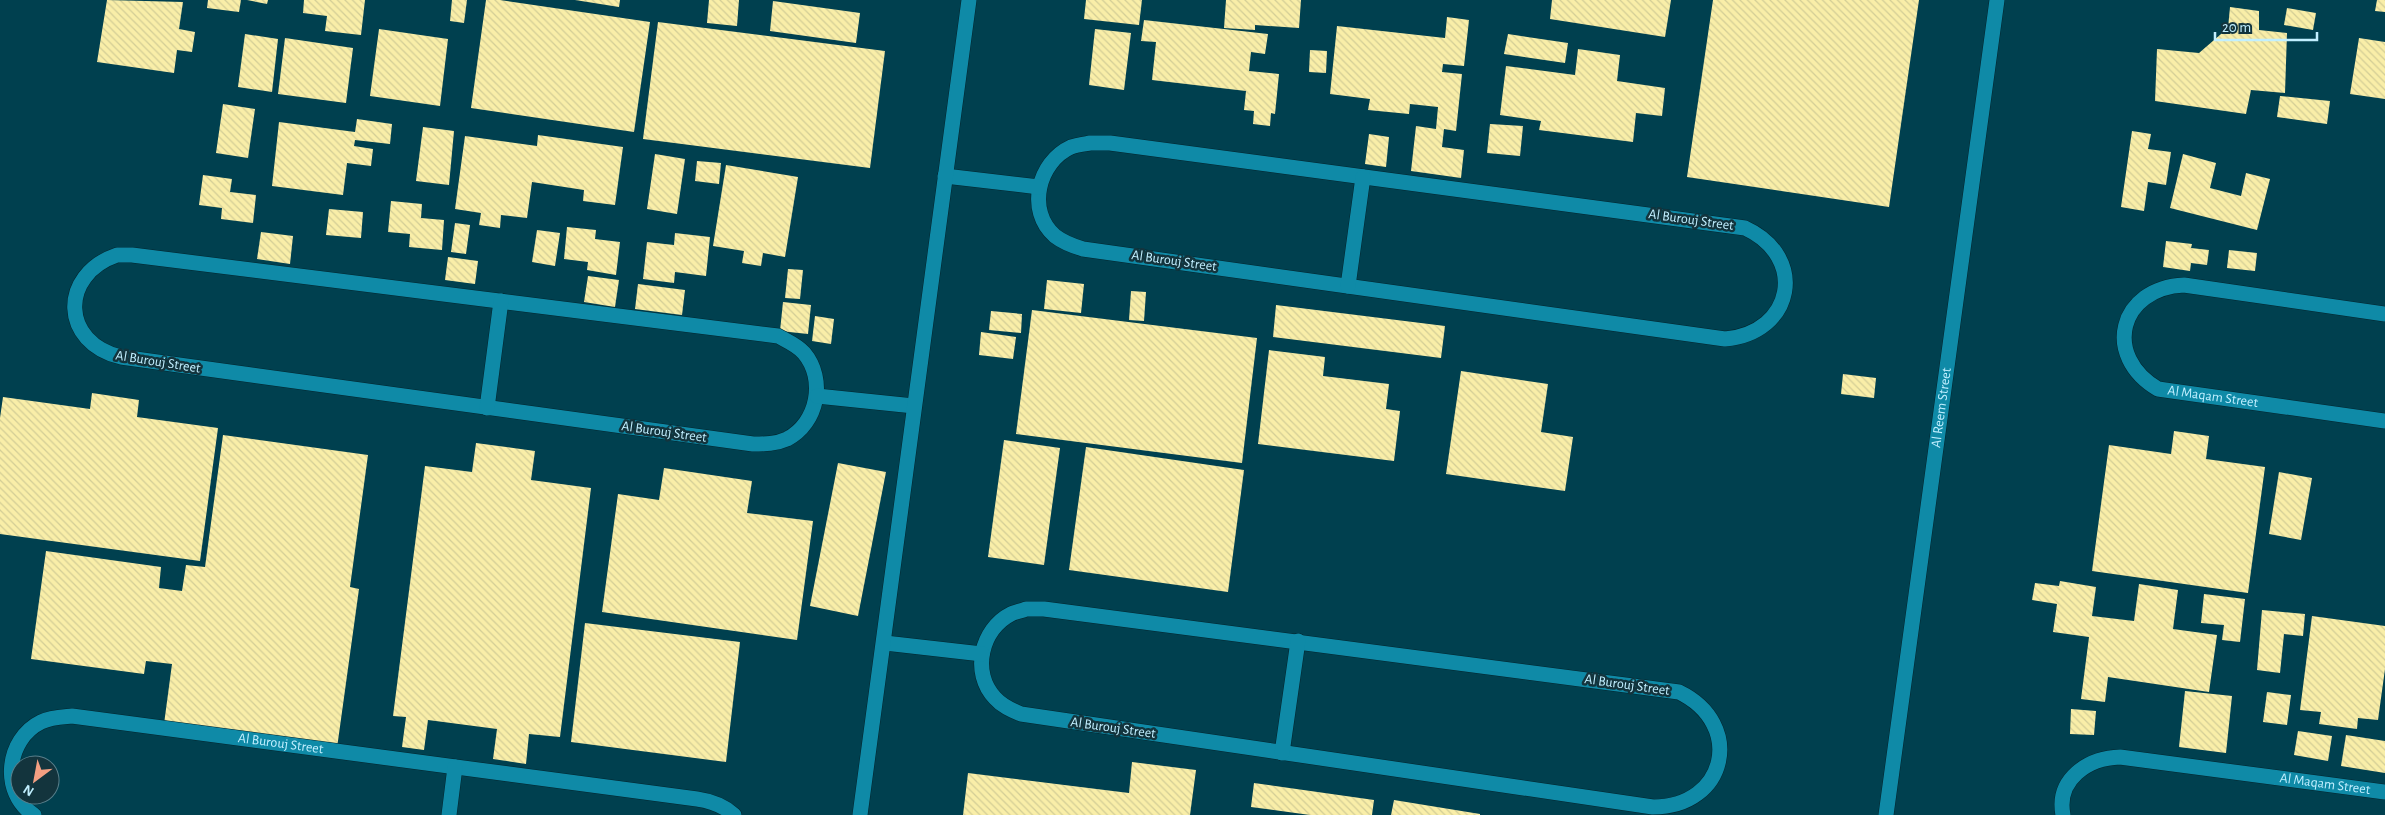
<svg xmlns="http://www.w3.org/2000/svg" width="2385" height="815" font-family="'Alegreya Sans',sans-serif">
<defs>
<pattern id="building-back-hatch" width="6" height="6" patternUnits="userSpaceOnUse" patternTransform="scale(1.25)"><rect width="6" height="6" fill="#f9eea8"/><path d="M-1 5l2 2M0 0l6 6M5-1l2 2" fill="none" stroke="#d3cd96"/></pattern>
</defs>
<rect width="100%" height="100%" fill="#00404f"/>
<g fill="url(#building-back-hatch)">
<path d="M107,0L183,2L179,29L195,32L192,52L177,50L174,73L97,62Z"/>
<path d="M208,0H241L239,12L207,8Z"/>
<path d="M247,0H268L267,4Z"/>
<path d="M304,0H365L361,35L325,31L327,16L303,13Z"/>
<path d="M452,0H467L464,23L450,21Z"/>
<path d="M486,0H500L650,22L634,132L471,108Z"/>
<path d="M575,0H620L619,7Z"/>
<path d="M709,0H739L737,26L707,23Z"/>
<path d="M1086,0H1142L1139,25L1084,19Z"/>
<path d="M1226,0H1301L1299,28L1255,25V30L1224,28Z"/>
<path d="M1552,0H1671L1665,37L1550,19Z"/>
<path d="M1713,0H1919L1889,207L1687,177Z"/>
<path d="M2377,0H2385V12L2375,11Z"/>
<path d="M773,1L860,13L856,43L770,31Z"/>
<path d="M2230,7L2259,11V30L2287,33L2285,93L2251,90L2246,114L2155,101L2157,49L2199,53L2228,28Z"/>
<path d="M2287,8L2316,13L2313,30L2284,25Z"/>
<path d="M1447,17L1469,20L1464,66L1443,64L1442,72L1462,74L1456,131L1444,129L1442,147L1464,150L1461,178L1411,171L1416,126L1436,129L1438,107L1410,104L1409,114L1368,110L1370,99L1330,94L1337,26L1445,38Z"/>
<path d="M1144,20L1268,34L1265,54L1251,52L1249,71L1279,74L1275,114L1271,113L1270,126L1253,124L1254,111L1244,110L1246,91L1152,80L1156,42L1141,41Z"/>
<path d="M658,22L885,51L870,168L643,139Z"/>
<path d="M379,29L448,39L440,106L370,96Z"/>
<path d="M1095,29L1131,33L1124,90L1089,85Z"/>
<path d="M245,34L278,39L272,92L238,87Z"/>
<path d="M1508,34L1568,43L1565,63L1504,54Z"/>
<path d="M285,38L353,48L346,103L278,94Z"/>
<path d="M2359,38L2385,42V99L2350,94Z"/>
<path d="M1578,49L1620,55L1617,81L1665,88L1662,116L1636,113L1633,142L1539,130L1541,121L1500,115L1506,66L1575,75Z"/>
<path d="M1310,50L1327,51L1326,73L1309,72Z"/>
<path d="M2280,96L2330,101L2327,124L2277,117Z"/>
<path d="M223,104L255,109L248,158L216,153Z"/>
<path d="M357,119L392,124L390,144L355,140L354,146L373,149L371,166L347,163L343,195L272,186L279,122L355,132Z"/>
<path d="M1490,124L1523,126L1520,156L1487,153Z"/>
<path d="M423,127L454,131L449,185L416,181Z"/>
<path d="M2132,131L2151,134L2148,149L2171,152L2166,185L2148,182L2144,211L2121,207Z"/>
<path d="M1369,134L1389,137L1386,167L1365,164Z"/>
<path d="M538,135L623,147L615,205L583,201L584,190L532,182L527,218L501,215L500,228L479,225L481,213L455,209L465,136L537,146Z"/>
<path d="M655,154L685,159L677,214L647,209Z"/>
<path d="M2183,154L2216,163L2210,188L2241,196L2246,173L2270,179L2257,230L2170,208Z"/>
<path d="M697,161L721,163L719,184L695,181Z"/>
<path d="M726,165L798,177L785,257L763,253L761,266L742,263L744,251L713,246Z"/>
<path d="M203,175L232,179L230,192L256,195L253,223L221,219L222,208L199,205Z"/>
<path d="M391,201L422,204L421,218L444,220L442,250L409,247L410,234L388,232Z"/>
<path d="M329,209L363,212L361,238L326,235Z"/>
<path d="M455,223L470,225L466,254L451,252Z"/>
<path d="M567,227L596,230L595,239L620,242L616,275L587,270L588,262L564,259Z"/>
<path d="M537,230L560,233L555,266L532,262Z"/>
<path d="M261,232L293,236L290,264L257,259Z"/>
<path d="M675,233L710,237L706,276L675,272L674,283L643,279L647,242L674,245Z"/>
<path d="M2166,241L2192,244L2191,248L2209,250L2207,265L2191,263L2190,271L2163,267Z"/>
<path d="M2229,250L2257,253L2255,271L2227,268Z"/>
<path d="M448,257L478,261L475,284L445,280Z"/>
<path d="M788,269L803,270L800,299L785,298Z"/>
<path d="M588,276L619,280L615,307L584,302Z"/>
<path d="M1047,280L1084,284L1081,313L1044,309Z"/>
<path d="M638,284L685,290L682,315L635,309Z"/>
<path d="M1131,291L1146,292L1144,321L1129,320Z"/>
<path d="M783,302L811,305L808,334L780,331Z"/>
<path d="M1276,305L1445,326L1441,358L1273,337Z"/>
<path d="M1032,310L1257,338L1242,463L1016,434Z"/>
<path d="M991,311L1022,314L1021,333L989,330Z"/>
<path d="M815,316L834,319L831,344L812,341Z"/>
<path d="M981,332L1016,337L1013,359L979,355Z"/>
<path d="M1269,350L1325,357L1323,376L1389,384L1386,409L1400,411L1394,461L1258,444Z"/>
<path d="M1461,371L1548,384L1541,432L1573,437L1565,491L1446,474Z"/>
<path d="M1843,374L1876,378L1874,398L1841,394Z"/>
<path d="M92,393L139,400L137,417L218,428L200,561L0,534V418L3,397L90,409Z"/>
<path d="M2174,431L2209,436L2206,459L2265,467L2248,593L2092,571L2109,445L2171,454Z"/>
<path d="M223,435L368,455L350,587L359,589L337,748L164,724L172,664L146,661L144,674L31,659L46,551L161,567L159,588L182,591L186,565L205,567Z"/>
<path d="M1004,440L1060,448L1044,565L988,557Z"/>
<path d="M476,443L535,451L531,480L591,488L560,737L529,734L526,764L493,759L497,729L428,720L424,750L402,747L406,717L393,716L425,466L472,472Z"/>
<path d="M1086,447L1244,470L1228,592L1069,570Z"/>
<path d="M838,463L886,472L858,616L810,606Z"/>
<path d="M664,468L752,481L747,513L813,521L797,640L602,612L618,494L659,500Z"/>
<path d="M2279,472L2312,478L2301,540L2269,534Z"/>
<path d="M2060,581L2096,587L2092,616L2134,621L2139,584L2178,590L2173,629L2217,635L2209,692L2108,677L2105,702L2081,699L2089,637L2053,632L2057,604L2032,600L2035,583L2059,586Z"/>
<path d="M2204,594L2245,599L2240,642L2222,640L2224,625L2201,623Z"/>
<path d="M2262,610L2305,614L2303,636L2284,634L2280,673L2257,670Z"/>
<path d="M2312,616L2385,626V669L2378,720L2358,718L2357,729L2319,724L2321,712L2300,710Z"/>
<path d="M585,623L740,642L726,762L571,742Z"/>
<path d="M2185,691L2232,696L2226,753L2179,747Z"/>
<path d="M2267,692L2291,695L2287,725L2263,722Z"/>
<path d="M2071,709L2096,711L2094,735L2070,734Z"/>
<path d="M2298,731L2332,736L2328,761L2294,755Z"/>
<path d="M2346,735L2385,741V773L2341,766Z"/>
<path d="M1132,762L1196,770L1190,815H963L968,773L1129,793Z"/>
<path d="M1254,783L1374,800L1372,815H1310L1251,807Z"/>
<path d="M1394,800L1480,814V815H1391Z"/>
</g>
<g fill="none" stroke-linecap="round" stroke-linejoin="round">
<defs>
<g id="street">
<path d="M1090,143H1110L1745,228C1808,257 1794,333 1725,339L1083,249C1073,246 1064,243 1055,236C1026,211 1038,162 1071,147C1076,145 1084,144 1090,143Z"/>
<path d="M945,176L1039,187"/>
<path d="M117,255H132L778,336C787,341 797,345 804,353C826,379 818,423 787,439C776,444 765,444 753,444L121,357C61,343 59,275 117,255Z"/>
<path d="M1348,286L1363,177"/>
<path id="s1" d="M2385,314L2184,285C2119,288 2102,356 2158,389L2385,421"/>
<path d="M817,396L914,406"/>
<path d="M487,408L501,301"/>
<path d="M1026,609H1044L1679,692C1745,724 1727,807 1653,807L1021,714C1011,710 1002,706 995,698C971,673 981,629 1011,614C1015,612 1021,611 1026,609Z"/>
<path d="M885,643L982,654"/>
<path d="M1282,753L1298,641"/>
<path id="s2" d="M34,815C0,793 6,739 41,722C51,717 61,717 72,716L697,799C711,801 723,805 734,815"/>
<path d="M449,815L455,767"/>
<path d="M860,815L969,0"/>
<path id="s3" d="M2063,815C2056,779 2088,758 2120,757L2385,792"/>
</g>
<g id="secondary">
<path id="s4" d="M1886,815L1997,0"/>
</g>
</defs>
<use href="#street" stroke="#03252e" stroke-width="16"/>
<use href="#secondary" stroke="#03252e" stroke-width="16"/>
<use href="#street" stroke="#0f8aa7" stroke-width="15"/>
<use href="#secondary" stroke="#0f8aa7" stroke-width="15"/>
</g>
<g text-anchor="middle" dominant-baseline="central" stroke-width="5" stroke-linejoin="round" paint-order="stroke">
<g font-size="14" fill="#c1efff" stroke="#13343d">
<text transform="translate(1691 220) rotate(8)">Al Burouj Street</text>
<text transform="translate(1174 261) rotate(8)">Al Burouj Street</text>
<text transform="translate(158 362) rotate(9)">Al Burouj Street</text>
<text stroke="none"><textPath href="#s1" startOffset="411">Al Maqam Street</textPath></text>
<text stroke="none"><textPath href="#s4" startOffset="411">Al Reem Street</textPath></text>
<text transform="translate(664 432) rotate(8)">Al Burouj Street</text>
<text transform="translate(1627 685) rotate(8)">Al Burouj Street</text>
<text transform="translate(1113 728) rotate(8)">Al Burouj Street</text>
<text stroke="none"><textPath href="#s2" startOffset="354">Al Burouj Street</textPath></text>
<text stroke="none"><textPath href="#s3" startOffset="300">Al Maqam Street</textPath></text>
</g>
</g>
<g transform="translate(35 780) rotate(212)"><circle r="24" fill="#13343d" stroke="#597f8b"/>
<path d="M0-4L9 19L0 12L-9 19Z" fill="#f39f82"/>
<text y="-8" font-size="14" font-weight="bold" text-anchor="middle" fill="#c1efff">N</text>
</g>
<path d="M2215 32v8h102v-8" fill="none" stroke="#c1efff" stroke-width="2.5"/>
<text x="2222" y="32" font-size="15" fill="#c1efff" stroke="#13343d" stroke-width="4" paint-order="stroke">20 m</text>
</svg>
